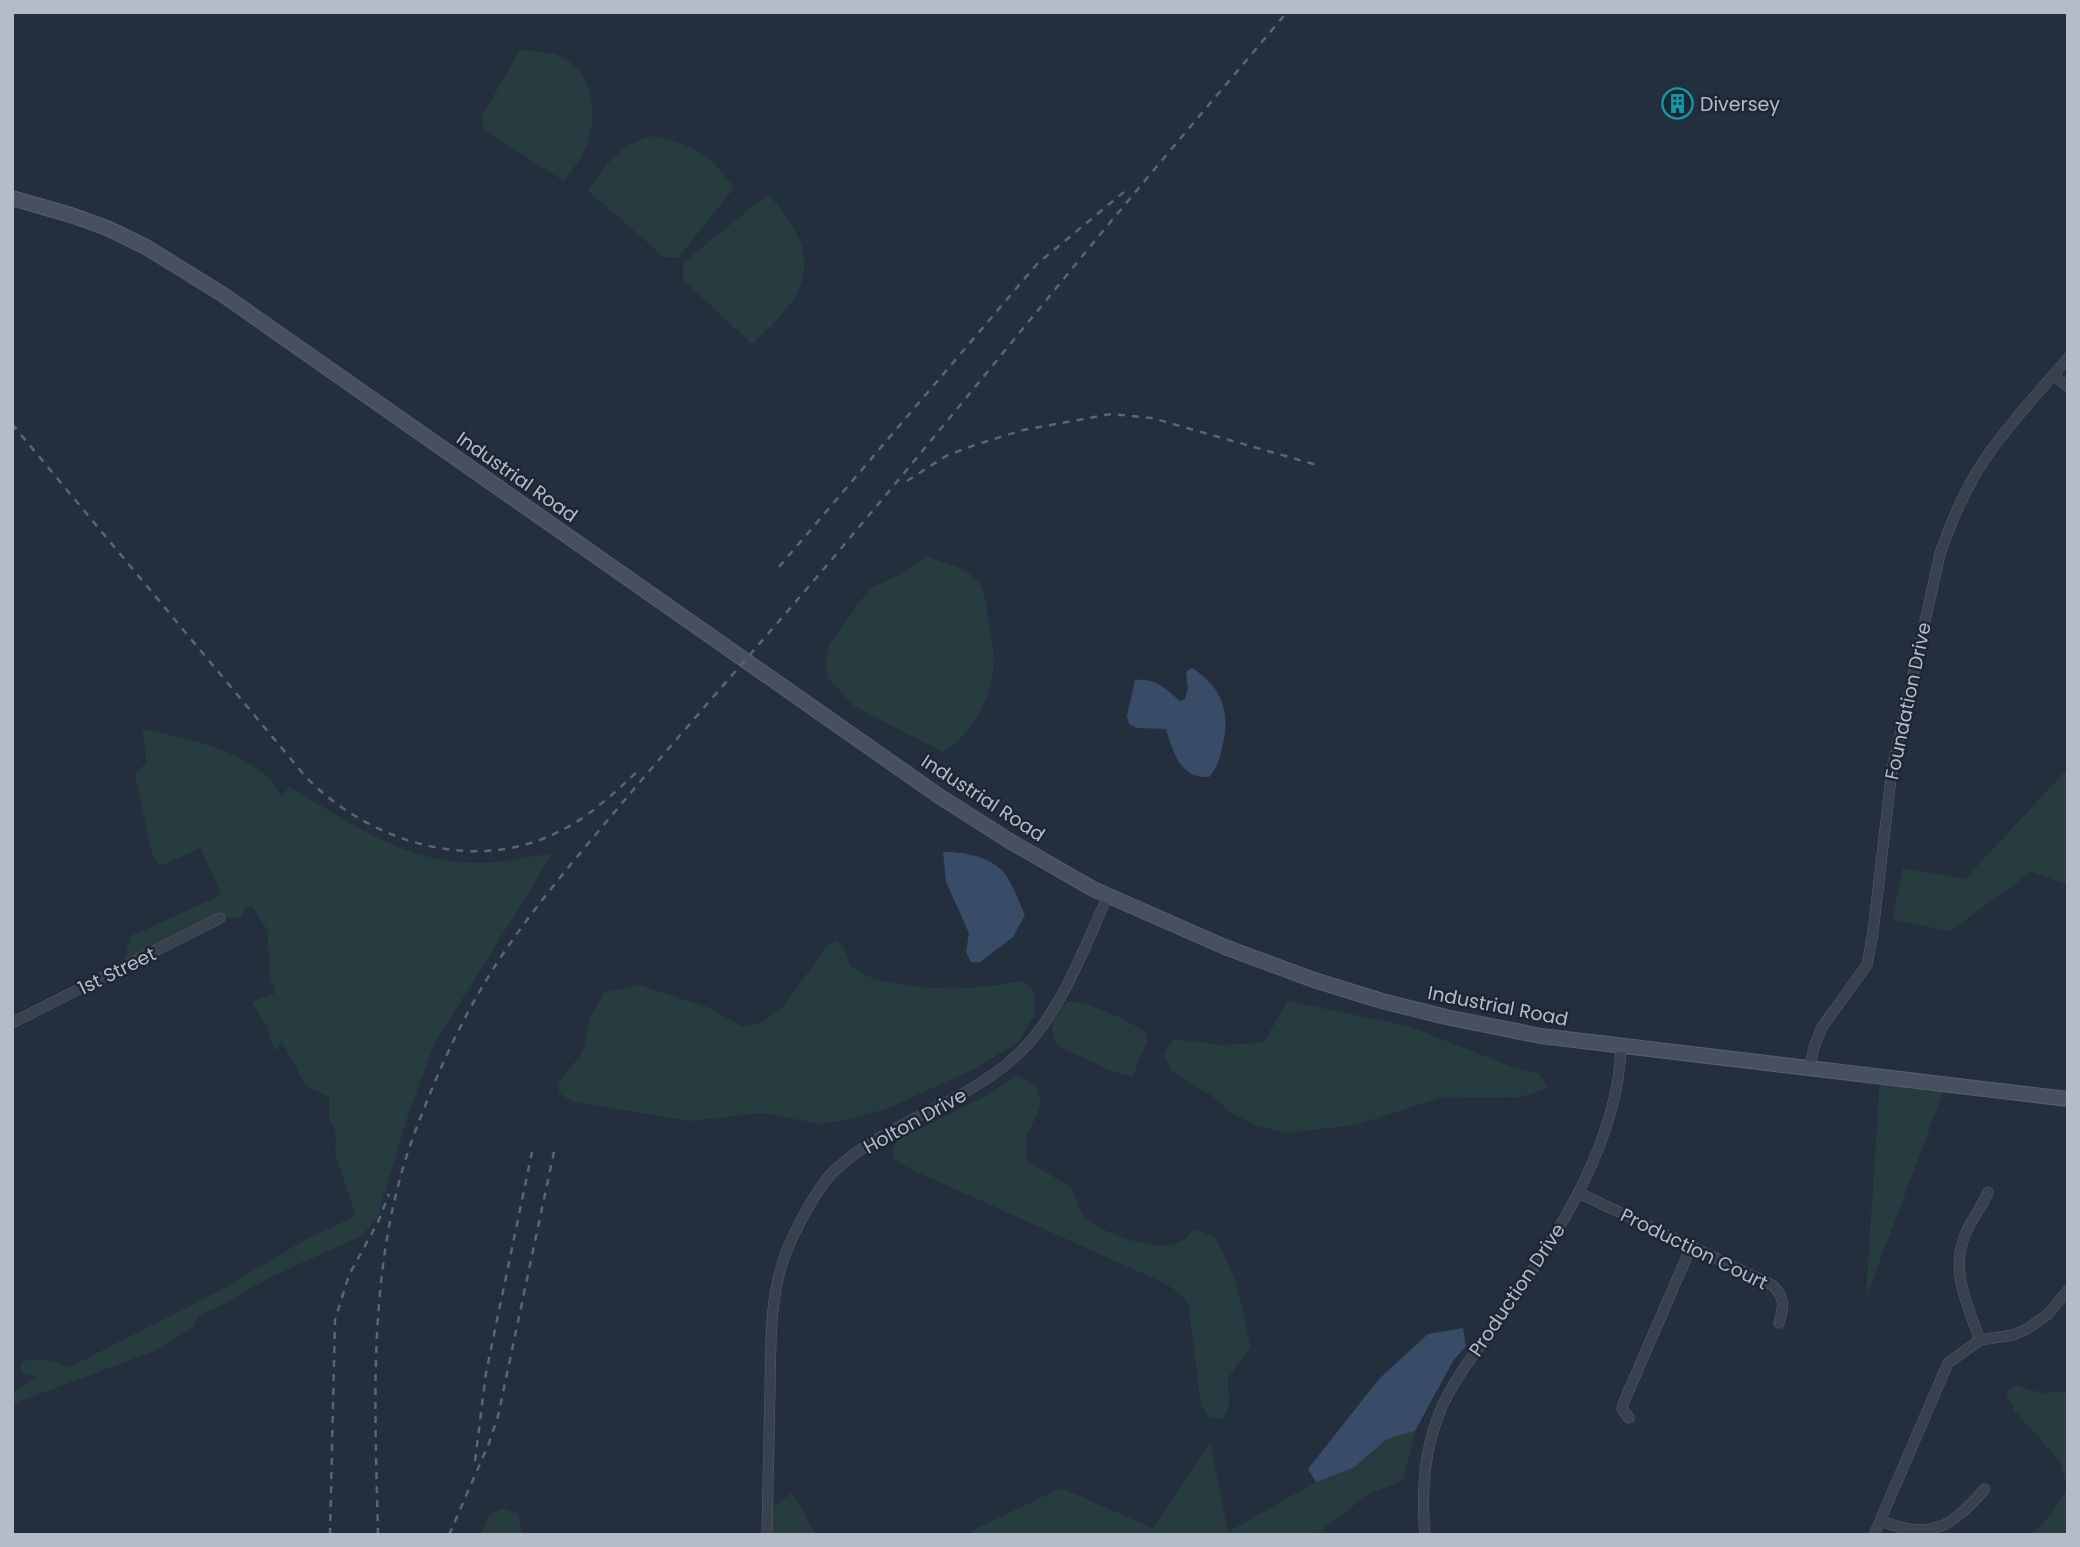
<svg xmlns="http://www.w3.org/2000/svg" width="2080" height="1547" font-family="Poppins,sans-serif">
<rect width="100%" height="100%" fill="#242f3e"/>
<g fill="#263c3f">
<path d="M520,50C534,52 551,51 563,58C594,74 598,114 587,144C583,157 572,169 564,181L484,130L482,116Z"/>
<path d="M652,136C695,145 709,153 734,188L679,257H664L588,191C607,162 618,146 652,136Z"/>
<path d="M768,194C826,257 811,291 752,344L683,280V263Z"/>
<path d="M927,557C944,563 967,567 979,583C986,593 987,612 989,624C991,636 994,650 994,662C993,695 972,734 943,752L854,706L828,678L826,662L829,645L869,589L897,576Z"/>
<path d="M143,729C186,739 235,747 269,778C274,783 278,791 282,796L289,787C350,822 404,863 477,863C502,863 528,857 553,853L435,1043L409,1112L377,1217L363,1235L269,1278L224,1304L199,1315L194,1327L152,1352L12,1404V1392L38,1377L22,1373L21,1363C37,1355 55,1363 70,1367L219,1291L305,1240L356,1216L335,1154L336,1133L329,1117V1097L306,1086L281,1040L279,1047L274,1051L267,1026L252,1002L275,993L269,973L268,931L253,907H244L242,917L220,918L132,963L125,956L131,936L221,895L201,848L160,866L153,857L135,776L146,762Z"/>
<path d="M2068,768V885L2031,872L1950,931L1892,920L1903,868L1965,879Z"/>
<path d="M836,940L844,948L850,966C859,971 869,978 879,980C926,992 975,990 1022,981L1034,991L1036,1013L1017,1043L976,1068L889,1108L846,1120L821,1124L762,1113L691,1121L573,1102L559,1093L558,1083L583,1051L591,1016L605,992L640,985L707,1007L741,1026L761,1023L781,1009L826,948Z"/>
<path d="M1288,1001L1408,1026L1510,1066L1539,1074L1548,1088L1520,1097L1440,1098L1355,1125L1287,1133L1255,1125L1232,1113L1211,1095L1193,1086L1171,1070L1164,1053L1174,1039L1220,1045L1263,1043Z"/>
<path d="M1067,1002C1090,1002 1127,1020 1146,1032L1147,1041L1133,1076C1117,1075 1105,1068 1091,1061C1081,1056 1068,1052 1060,1046C1045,1034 1055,1012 1067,1002Z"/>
<path d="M1018,1075L1037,1088L1041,1105L1026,1138V1159C1035,1166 1067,1184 1071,1189C1076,1196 1076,1207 1082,1214C1096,1232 1156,1253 1177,1243C1184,1241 1189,1235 1193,1229L1214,1236C1237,1276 1242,1302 1250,1347L1228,1378L1229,1407L1222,1419L1210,1418L1201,1405L1188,1304L1180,1293L1162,1282L910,1169L894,1159L892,1148L899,1139L980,1099Z"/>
<path d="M1880,1076L1946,1085L1866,1298Z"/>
<path d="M2015,1385L2042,1393L2068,1391V1535H2032L2052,1514L2067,1487L2060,1462L2014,1410L2006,1393Z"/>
<path d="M1415,1431L1403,1481L1370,1493L1315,1535H972L971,1531L1061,1488L1153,1528L1210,1443L1228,1532L1316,1482L1353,1468L1387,1439Z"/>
<path d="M792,1493L816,1535H767L768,1510Z"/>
<path d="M502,1508C528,1515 514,1519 524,1535H479L489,1516Z"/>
</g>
<g fill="#394c67">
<path d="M1192,668C1223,688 1231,713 1222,748C1219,760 1217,768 1209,777C1180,779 1173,751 1166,729L1137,728L1129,724L1127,716L1135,680C1156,678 1165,688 1180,701L1185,699L1188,688L1186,672Z"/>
<path d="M943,852C964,852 991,856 1005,874C1014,886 1019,903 1025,915L1013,937L980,962H971L966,952L969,933L946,882Z"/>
<path d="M1463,1328L1466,1346L1453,1361L1415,1431L1387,1439L1353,1468L1316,1482L1308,1469L1379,1379L1428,1334Z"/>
</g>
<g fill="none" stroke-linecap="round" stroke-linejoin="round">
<defs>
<g id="street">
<path d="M2053,375L2068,387"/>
<path d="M12,1023L220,918"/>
<path d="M1810,1067L1814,1047L1822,1027L1867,965L1873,932L1892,770L1940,554C1951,522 1964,491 1983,462C2008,425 2039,392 2068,358"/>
<path d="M1579,1193L1772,1285C1785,1296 1784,1307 1779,1323"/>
<path d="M1980,1340C1968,1306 1950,1271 1965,1235C1971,1220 1982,1207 1988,1192"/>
<path d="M1629,1418L1622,1409L1623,1404L1691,1247"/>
<path d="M1881,1521C1932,1540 1950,1528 1985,1489"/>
<path d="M767,1535C768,1487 769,1439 770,1391C771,1344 769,1295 787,1250C796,1228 817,1188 833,1172C886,1121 962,1106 1016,1056C1061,1015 1083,949 1108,896"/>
<path d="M1425,1535C1421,1492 1424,1449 1441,1409C1457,1372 1485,1341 1508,1307C1559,1232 1619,1140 1621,1046"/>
<path d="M1874,1535L1948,1363L1980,1340L2013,1335L2027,1329L2048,1314L2068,1290"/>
</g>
<path id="secondary" d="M12,198L74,216L107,228L146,247L222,294L939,796L1008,840L1093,889L1225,947L1314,980L1382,1001L1446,1017L1541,1036L2068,1099"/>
</defs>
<use href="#street" stroke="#565f6c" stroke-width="11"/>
<use href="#secondary" stroke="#565f6c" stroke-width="16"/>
<use href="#street" stroke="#38414e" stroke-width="10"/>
<use href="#secondary" stroke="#465061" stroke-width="14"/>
<g stroke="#5a6575" stroke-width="2.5" stroke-dasharray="7 7" stroke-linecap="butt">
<path d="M12,424L305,776C366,840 470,874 554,834C587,819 612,795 639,770"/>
<path d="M907,481L946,456L972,446L1023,430L1111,414L1152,418L1317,465"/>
<path d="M779,567L1037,264L1124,192"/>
<path d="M475,1461L486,1373L532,1152"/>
<path d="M330,1535L335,1320L349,1275L378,1222L389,1194"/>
<path d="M378,1535C375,1404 367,1269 411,1143C431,1088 454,1034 484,984C520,923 567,869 612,815C681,733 752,653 822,571C917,459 1010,344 1103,231C1164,157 1226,85 1287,12"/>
<path d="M449,1535L489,1443L498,1416L555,1147"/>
</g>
</g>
<defs>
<symbol id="building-ring" viewBox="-11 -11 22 22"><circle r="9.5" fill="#1d2633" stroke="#0f9aa8" stroke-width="1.5"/><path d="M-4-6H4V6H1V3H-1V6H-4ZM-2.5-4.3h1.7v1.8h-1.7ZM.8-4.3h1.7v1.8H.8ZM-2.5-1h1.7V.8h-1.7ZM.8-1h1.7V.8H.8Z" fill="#0f9aa8"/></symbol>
</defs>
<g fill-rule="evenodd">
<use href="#building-ring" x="1660" y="86" width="35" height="35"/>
</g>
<g text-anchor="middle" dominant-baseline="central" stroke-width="5" stroke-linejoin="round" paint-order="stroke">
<g font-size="19" fill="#b4bcc9" stroke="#1d2633" text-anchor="start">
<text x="1700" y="104">Diversey</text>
</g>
<g font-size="19" fill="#b4bcc9" stroke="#1d2633">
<text transform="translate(517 477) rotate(35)">Industrial Road</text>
<text transform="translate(1908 701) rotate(-78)">Foundation Drive</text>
<text transform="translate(983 798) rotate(33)">Industrial Road</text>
<text transform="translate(117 971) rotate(-26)">1st Street</text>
<text transform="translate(1498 1006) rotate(11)">Industrial Road</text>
<text transform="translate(915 1121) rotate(-29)">Holton Drive</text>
<text transform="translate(1694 1249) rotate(26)">Production Court</text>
<text transform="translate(1517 1290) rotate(-56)">Production Drive</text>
</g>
</g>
<rect width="2080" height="1547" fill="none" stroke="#b4bcc9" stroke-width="28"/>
</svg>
